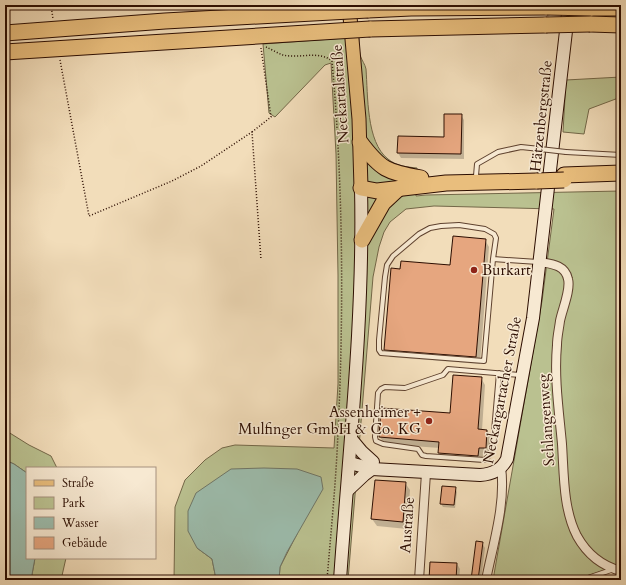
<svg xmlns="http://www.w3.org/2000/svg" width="626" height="585" font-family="Cardo,serif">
<rect width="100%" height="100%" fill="#f2ddba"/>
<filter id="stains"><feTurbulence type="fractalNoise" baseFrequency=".005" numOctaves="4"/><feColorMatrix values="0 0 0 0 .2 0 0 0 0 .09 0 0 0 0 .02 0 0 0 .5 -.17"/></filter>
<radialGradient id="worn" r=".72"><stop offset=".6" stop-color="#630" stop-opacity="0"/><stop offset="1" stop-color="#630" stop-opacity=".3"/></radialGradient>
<g fill="#bac190" stroke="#736748">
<path d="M359,37C359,43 359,50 360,55C362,61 365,64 366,69C368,95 366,142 388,159C396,166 407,167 417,168L416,196L426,195L621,191V567L612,564L606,570L580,578L577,580H493L542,301L554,209L434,206L406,209L390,222L384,232L379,247L373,277L348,580H279L280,567L297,534L197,548L212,559L216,579L217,580H174L175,507L185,480L205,460L222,448L235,445L334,448L338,384V275L336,154L331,63L325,65L275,117L269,113L263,44Z"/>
<path d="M621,77V97L589,109L584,134L563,132L566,80Z"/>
<path d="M5,430L29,445L51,456L57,468H27V473L14,464L5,460Z"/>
<path d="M35,558H66L61,580H31Z"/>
</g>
<g fill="#9cbcac" stroke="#6f7667">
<path d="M5,460L14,464L27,473V558H35L31,580H5Z"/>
<path d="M264,468L297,469L321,477L323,489L287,552L280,567L279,580H217L216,579L212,559L197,548L188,531V511L196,493L231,469Z"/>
</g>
<g fill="#0003">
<path d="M461,115L464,120V159L401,158L398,153L445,138Z"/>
<path d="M485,240L489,247L480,364L390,357L385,350L401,270L451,266Z"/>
<path d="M481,378L485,385L482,430H487L491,438L490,455H483L482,463L444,460L439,453L440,448L384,444L380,437L451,414Z"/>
<path d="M405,483L410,490L407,529L377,526L372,519Z"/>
<path d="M455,488L457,492L455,508L443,507L441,504Z"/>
<path d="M482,543L485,548L481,580H472Z"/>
<path d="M457,564L460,569L459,580H430Z"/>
</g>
<g fill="#e6a67f" stroke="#2c0d00">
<path d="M444,114H462L461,154L397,153L398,136L444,137Z"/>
<path d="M453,236L486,239L476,357L384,350L391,268L400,269L401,261L450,265Z"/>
<path d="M453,375L482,377L478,429L487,430L486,448H479L478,456L438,453L439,442L379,437L381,408L450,413Z"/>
<path d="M375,480L406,482L403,522L371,519Z"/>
<path d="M442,486L456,487L454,505L440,504Z"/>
<path d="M476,541L483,542L478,580H471Z"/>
<path d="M430,562L457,563L456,580H429Z"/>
</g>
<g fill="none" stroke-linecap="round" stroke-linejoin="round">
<defs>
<g id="lane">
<path d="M566,152L621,155"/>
<path d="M476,176L477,164L498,152L521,147L540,149"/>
<path d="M493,259L484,361L381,353L379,350V340L385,277L387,265L393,256L419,234L430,228L441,226L459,225L485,229L494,234L496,238L493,259L538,262"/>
<path d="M499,373L493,443L490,454L485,460L426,456L422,455L418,449L383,444L376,441L375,437L378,393L381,389L385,387L405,388L443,375L448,369L520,375"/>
<path d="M582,580L614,569"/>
</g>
<g id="street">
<path d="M540,262C552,264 565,265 568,279C571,290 562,310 560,321C559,329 557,337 557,345C554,378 559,411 562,444C564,474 563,509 577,536C587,554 602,566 621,571"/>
<path d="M419,580L426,473"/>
<path d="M486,580C493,544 506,504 501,467"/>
</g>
<g id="secondary">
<path d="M352,440L362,452L373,462"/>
<path d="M350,463L372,469L480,475C493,474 501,470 507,459L533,318L569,5"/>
<path d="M348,490L364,475L372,469"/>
<path d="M340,580C349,449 364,319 361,188"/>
</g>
<path id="primary" d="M349,5L359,119L361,188"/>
<g id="highway">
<path d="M591,8H621"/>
<path d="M368,10L411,8L547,7"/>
<path d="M590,24L621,25"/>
<path d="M370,29L546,25"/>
<path d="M360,142C381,170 387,172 421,178"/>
<path d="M564,175L621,173"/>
<path d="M361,188L377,191L446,183L537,181"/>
<path d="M362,240L383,203L398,189"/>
</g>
</defs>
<use href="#lane" stroke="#5e412e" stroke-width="6"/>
<use href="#street" stroke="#5e412e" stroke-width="10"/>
<use href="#secondary" stroke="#2c0d00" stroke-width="14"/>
<use href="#primary" stroke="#2c0d00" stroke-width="15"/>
<use href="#highway" stroke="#2c0d00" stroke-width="17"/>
<g stroke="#2c0d00" stroke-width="1.5" stroke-dasharray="1 2" stroke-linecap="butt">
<path d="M51,5L53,19"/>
<path d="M266,47C271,49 277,53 283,55C299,59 319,50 332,61C343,184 344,309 338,432C336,482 331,531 327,580"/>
<path d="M60,60L89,216L172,181L201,166L252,132L261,260"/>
<path d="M252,132L271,117L261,48"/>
</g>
<use href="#lane" stroke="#f7e9d2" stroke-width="4"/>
<use href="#street" stroke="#f7e9d2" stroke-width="8"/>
<use href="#secondary" stroke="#f7e9d2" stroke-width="12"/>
<use href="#primary" stroke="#e9be7d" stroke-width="13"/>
<use href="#highway" stroke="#e9be7d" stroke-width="15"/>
<defs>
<path id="lane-bridge" d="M540,149L566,152"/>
<g id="highway-bridge">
<path d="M547,7L591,8"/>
<path d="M546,25L590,24"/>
<path d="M5,33L165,21L368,10"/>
<path d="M5,52L370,29"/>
<path d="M537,181L564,180"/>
</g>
</defs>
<use href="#lane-bridge" stroke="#5e412e" stroke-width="6" stroke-linecap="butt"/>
<use href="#highway-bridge" stroke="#2c0d00" stroke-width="17" stroke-linecap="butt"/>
<use href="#lane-bridge" stroke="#f7e9d2" stroke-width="4"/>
<use href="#highway-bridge" stroke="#e9be7d" stroke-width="15"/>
</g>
<g fill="#8f2418" stroke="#f7e9d2" stroke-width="1.5">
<circle cx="474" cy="270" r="4"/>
<circle cx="429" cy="421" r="4"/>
</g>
<g text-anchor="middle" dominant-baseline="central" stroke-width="3" stroke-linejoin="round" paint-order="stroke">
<g font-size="15" fill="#2c0d00" stroke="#f7e9d2">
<text transform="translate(340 94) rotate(-94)">Neckartalstraße</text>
<text transform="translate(541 116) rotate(-84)">Hätzenbergstraße</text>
<text transform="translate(502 390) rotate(-79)">Neckargartacher Straße</text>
<text transform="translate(546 420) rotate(-94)">Schlangenweg</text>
<text transform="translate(407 525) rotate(-86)">Austraße</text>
</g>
<g font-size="15" fill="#2c0d00" stroke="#f7e9d2" text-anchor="start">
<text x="482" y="270">Burkart</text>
<text x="421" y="412" text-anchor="end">Assenheimer +<tspan x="421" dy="17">Mulfinger GmbH &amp; Co. KG</tspan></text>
</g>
</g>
<rect width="626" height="585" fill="none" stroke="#f2ddba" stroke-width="20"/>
<rect x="6" y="6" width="614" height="573" fill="none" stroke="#2c0d00" stroke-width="2"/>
<rect x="10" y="10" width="606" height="565" fill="none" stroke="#2c0d00"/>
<rect x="26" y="467" width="130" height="92" fill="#f7e9d2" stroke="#a6917e"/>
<rect x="34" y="480" width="20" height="6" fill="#e9be7d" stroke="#a6917e"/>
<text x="62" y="487" font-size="12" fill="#2c0d00">Straße</text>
<rect x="34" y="497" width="20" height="12" fill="#bac190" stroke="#a6917e"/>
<text x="62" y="507" font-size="12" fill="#2c0d00">Park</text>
<rect x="34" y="517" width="20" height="12" fill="#9cbcac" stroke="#a6917e"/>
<text x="62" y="527" font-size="12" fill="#2c0d00">Wasser</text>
<rect x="34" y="537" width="20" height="12" fill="#e6a67f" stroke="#a6917e"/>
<text x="62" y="547" font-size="12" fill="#2c0d00">Gebäude</text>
<rect width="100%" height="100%" filter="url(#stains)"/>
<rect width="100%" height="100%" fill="url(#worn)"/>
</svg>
